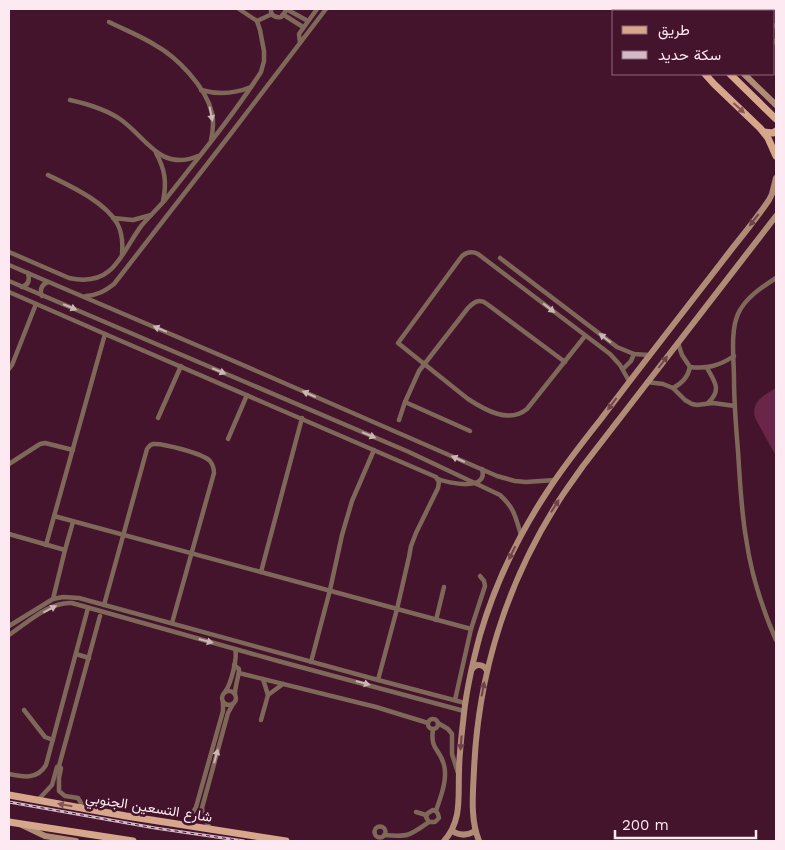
<svg xmlns="http://www.w3.org/2000/svg" width="785" height="850" font-family="'Work Sans',Vazirmatn,sans-serif">
<rect width="100%" height="100%" fill="#44132c"/>
<path fill="#6a2648" d="M776,388V456L755,418C751,401 763,396 776,388Z"/>
<g fill="none" stroke-linecap="round" stroke-linejoin="round">
<g stroke="#7f685a" stroke-width="4.5">
<path d="M271,9C270,15 275,18 281,17L285,12L286,9L308,21"/>
<path d="M746,9L748,11"/>
<path d="M284,15L303,27"/>
<path d="M257,21L272,14"/>
<path d="M109,22C125,30 141,36 155,45C177,57 206,87 212,113C214,122 213,131 211,140"/>
<path d="M774,26L776,25"/>
<path d="M774,41L776,43"/>
<path d="M300,43L299,34L317,9"/>
<path d="M201,90C219,95 234,94 251,87"/>
<path d="M70,100C88,104 105,109 120,119C147,138 160,172 198,156"/>
<path d="M156,153C165,169 167,183 163,201"/>
<path d="M48,175C70,186 104,201 117,223C122,232 123,243 122,254"/>
<path d="M113,218L133,220L151,215"/>
<path d="M9,252L69,278C83,281 97,281 109,271C121,262 131,239 142,225C149,217 157,209 165,200C198,158 232,117 261,72L264,61V51L260,30L257,21L239,9"/>
<path d="M500,258L617,347L634,354L649,355"/>
<path d="M9,265L236,362L497,476L515,481L526,482L555,480"/>
<path d="M776,278C762,287 745,298 738,314C730,332 734,360 734,379C734,403 736,427 738,451C740,480 741,509 746,538C751,574 762,608 776,640"/>
<path d="M9,281L409,452L500,495C515,509 515,516 521,535"/>
<path d="M22,287C28,285 30,280 28,273"/>
<path d="M9,292L105,334"/>
<path d="M42,296C39,290 42,284 48,282"/>
<path d="M86,296C98,295 105,291 114,284L229,136L326,9"/>
<path d="M585,336L527,409C509,424 485,410 468,399L398,343L462,256C467,252 472,251 478,254L610,354L620,365L629,381"/>
<path d="M678,343L682,355L690,367C707,369 719,366 734,356"/>
<path d="M707,368C715,382 722,390 708,403"/>
<path d="M9,369L12,365L36,304"/>
<path d="M623,369L631,361L634,354"/>
<path d="M647,382L663,384L673,388L685,400L692,404L697,405L713,403L735,406"/>
<path d="M673,388C683,383 688,377 690,367"/>
<path d="M405,402L470,431"/>
<path d="M158,418L181,366"/>
<path d="M399,420L405,402L419,371L468,308C474,302 479,298 487,304L565,362"/>
<path d="M228,439L247,395"/>
<path d="M9,464L40,444L45,443L73,450"/>
<path d="M438,479C448,483 489,492 482,469"/>
<path d="M54,516L471,629"/>
<path d="M9,534L65,550"/>
<path d="M46,545L105,334L436,477L439,482L438,488L416,533L411,546L409,557L397,609L378,680"/>
<path d="M261,572L302,418"/>
<path d="M53,599L65,550L73,522"/>
<path d="M104,605L147,449C150,446 149,445 153,444C163,443 204,454 210,461C213,465 214,469 214,473L172,623"/>
<path d="M436,620L444,587"/>
<path d="M9,626L53,599L63,597L79,598L378,680L465,703"/>
<path d="M9,635C27,623 50,601 72,603L278,661L464,711"/>
<path d="M76,654L89,658"/>
<path d="M311,662L330,590L342,535L352,501L374,450"/>
<path d="M234,665L239,669C239,677 235,685 235,694"/>
<path d="M239,673L376,707L428,723"/>
<circle cx="229" cy="698" r="7"/>
<path d="M225,692C231,684 238,657 235,649"/>
<path d="M268,695L283,684"/>
<path d="M455,700L471,629L485,586L484,581L480,576"/>
<path d="M24,710L45,737L53,740"/>
<circle cx="433" cy="724" r="5"/>
<path d="M261,720L268,695L263,679"/>
<path d="M438,723L448,729L452,734V754L458,773"/>
<path d="M433,729C430,751 440,748 444,765C448,780 440,798 436,811L438,814L439,818L435,822H429L426,817L428,813L433,810L436,811"/>
<path d="M59,766L100,616"/>
<path d="M9,774C23,777 37,780 46,765L88,608"/>
<path d="M38,800L52,785L57,767L59,766L61,768L59,778V791L65,796L78,798L84,808"/>
<path d="M416,812L426,815"/>
<path d="M181,825L192,814L196,807L223,711V702"/>
<circle cx="380" cy="832" r="5.5"/>
<path d="M211,830L203,816L202,808L228,713L233,704"/>
<path d="M384,835C409,837 409,836 429,822"/>
</g>
<g stroke="#b08b75" stroke-width="6">
<path d="M689,9L691,11"/>
<path d="M718,11L720,9"/>
<path d="M744,74L776,105"/>
<path d="M472,669C476,663 484,664 487,671"/>
<path d="M22,825L45,836L76,841"/>
<path d="M452,831C460,836 467,836 475,831"/>
<path d="M444,841C462,821 458,798 459,773C459,753 462,733 464,713C467,687 473,661 480,635C495,584 518,536 547,492C563,467 582,443 601,419C640,367 681,315 721,263C737,242 754,222 769,200L772,194L776,178"/>
<path d="M479,841C470,819 473,793 474,770C478,676 506,586 555,507C563,493 574,479 583,466L776,216"/>
</g>
<g stroke="#d6a78a" stroke-width="7">
<path d="M654,9L656,11"/>
<path d="M676,9L678,11"/>
<path d="M705,74L714,84L760,128L768,138L776,156"/>
<path d="M730,74L776,119"/>
<path d="M764,132L773,133L776,131"/>
<path d="M9,795L126,816L286,841"/>
<path d="M9,822L133,841"/>
</g>
<defs>
<path id="rail" d="M9,802L155,828L244,841"/>
</defs>
<use href="#rail" stroke="#d3b9c5" stroke-width="3"/>
<use href="#rail" stroke="#44132c" stroke-width="1" stroke-dasharray="4" stroke-linecap="butt"/>
</g>
<defs><path id="oneway-solid" d="M-6-.8H1V-3.2L6.5 0L1 3.2V.8H-6Z" transform="scale(1.25)"/></defs>
<g fill="#865656">
<use href="#oneway-solid" transform="translate(739 108) rotate(42)"/>
<use href="#oneway-solid" transform="translate(65 805) rotate(-170)"/>
</g>
<g fill="#cbb5b5">
<use href="#oneway-solid" transform="translate(211 114) rotate(79)"/>
<use href="#oneway-solid" transform="translate(70 307) rotate(23)"/>
<use href="#oneway-solid" transform="translate(549 308) rotate(38)"/>
<use href="#oneway-solid" transform="translate(160 329) rotate(-157)"/>
<use href="#oneway-solid" transform="translate(605 338) rotate(-143)"/>
<use href="#oneway-solid" transform="translate(219 371) rotate(23)"/>
<use href="#oneway-solid" transform="translate(309 394) rotate(-156)"/>
<use href="#oneway-solid" transform="translate(369 435) rotate(23)"/>
<use href="#oneway-solid" transform="translate(458 459) rotate(-156)"/>
<use href="#oneway-solid" transform="translate(50 609) rotate(-28)"/>
<use href="#oneway-solid" transform="translate(206 641) rotate(15)"/>
<use href="#oneway-solid" transform="translate(363 683) rotate(15)"/>
<use href="#oneway-solid" transform="translate(216 756) rotate(-75)"/>
</g>
<g fill="#6f4349">
<use href="#oneway-solid" transform="translate(754 220) rotate(128)"/>
<use href="#oneway-solid" transform="translate(663 362) rotate(-53)"/>
<use href="#oneway-solid" transform="translate(612 404) rotate(127)"/>
<use href="#oneway-solid" transform="translate(555 506) rotate(-58)"/>
<use href="#oneway-solid" transform="translate(512 553) rotate(116)"/>
<use href="#oneway-solid" transform="translate(483 689) rotate(-79)"/>
<use href="#oneway-solid" transform="translate(461 743) rotate(95)"/>
</g>
<g text-anchor="middle" dominant-baseline="central" stroke-width="5" stroke-linejoin="round" paint-order="stroke">
<g font-size="14" fill="#fde9f1" stroke="#44132c">
<text transform="translate(149 807) rotate(9)">شارع التسعين الجنوبي</text>
</g>
</g>
<rect width="785" height="850" fill="none" stroke="#fde9f1" stroke-width="20"/>
<rect x="612" y="10" width="162" height="65" fill="#44132c" stroke="#8e697b"/>
<rect x="622" y="26" width="25" height="8" fill="#d6a78a" stroke="#8e697b"/>
<text x="658" y="35" font-size="15" fill="#fde9f1">طريق</text>
<rect x="622" y="51" width="25" height="8" fill="#d3b9c5" stroke="#8e697b"/>
<text x="658" y="60" font-size="15" fill="#fde9f1">سكة حديد</text>
<path d="M615 830v8h141v-8" fill="none" stroke="#fde9f1" stroke-width="2.5"/>
<text x="622" y="830" font-size="15" fill="#fde9f1" stroke="#44132c" stroke-width="4" paint-order="stroke">200 m</text>
</svg>
